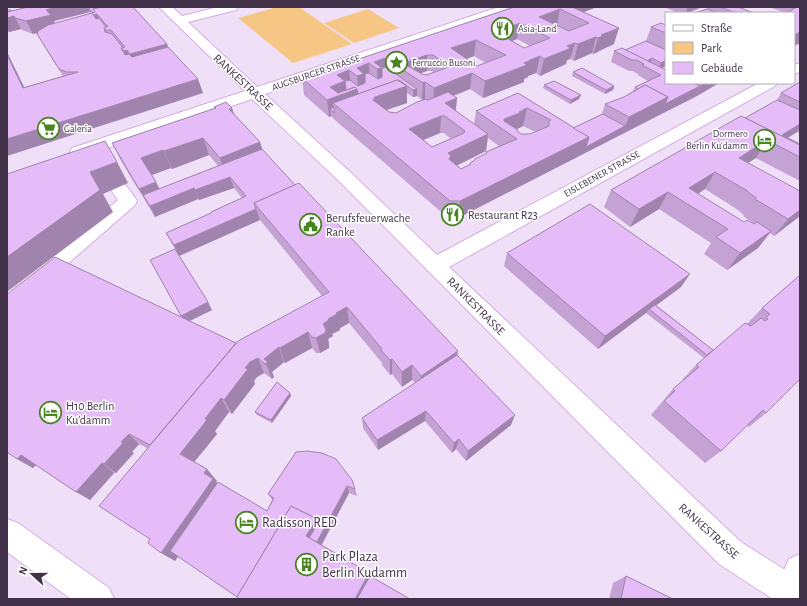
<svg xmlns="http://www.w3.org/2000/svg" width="807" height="606" font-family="'Alegreya Sans',sans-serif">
<rect width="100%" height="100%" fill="#f0e0f7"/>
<g fill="#f6c784">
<path d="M277,7H299L352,44L293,63L238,18Z"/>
<path d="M368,9L399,28L354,43L324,23Z"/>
</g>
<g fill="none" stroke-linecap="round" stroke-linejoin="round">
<defs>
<g id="minor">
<path d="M159,7H172L182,16L218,7H238L236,10L188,22L257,87L499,7H517L515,10L265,94L350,172L437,255L759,83H777L775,86L449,267L741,542L796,577L800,575V599H773L719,564L338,180L252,99L84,156L78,157L72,156L70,152L72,148L245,91Z"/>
<path d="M800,63V72L794,74V65Z"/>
<path d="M118,181C127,184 132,193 137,201L135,205L63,268L15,307L7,310V289L49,258L118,200L109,187L112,183Z"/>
</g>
<g id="major">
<path d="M7,519L18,523L109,588L114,599H71L7,552Z"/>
<path d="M800,554V599H780L784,570L789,559Z"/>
</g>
</defs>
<use href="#minor" stroke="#d4ade5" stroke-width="2"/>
<use href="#major" stroke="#d4ade5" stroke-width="2"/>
<use href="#minor" fill="#fff" fill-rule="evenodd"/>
<use href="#major" fill="#fff" fill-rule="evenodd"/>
</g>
<g fill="#c5a2d4" fill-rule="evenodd">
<path d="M28,7H133L167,44L168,47L203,93L25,87L63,76L44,46L37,34V33L33,34L22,30L21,29L9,32H7V10L12,11ZM90,12L91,13L55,23L54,21Z"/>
<path d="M514,7H597L583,12L614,44L599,51L598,52L593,54L592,53L574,61L570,59L567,60L566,64L540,76L536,73L528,76V77L524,79V82L483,98L470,89L453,96L457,98L456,111L474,124L476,111L518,93L573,128L602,114L605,104L624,97L633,91L635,87L648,81L638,75V74L633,71H629L611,62L614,51L625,50L646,41L651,27L666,25V66L662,68L666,83H719L695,97L458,218H448L335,120L331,116L329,117L304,95L302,78ZM517,39L530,46L524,48L512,41ZM474,56L486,63L477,66L467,59ZM427,71H432L433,72L427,75L420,73ZM407,93L413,97L417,96L422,100L425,99L426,100L396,113L389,112L386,110L407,103ZM523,126L536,132L530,134H521L518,132L517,129ZM440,133H444L451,139L432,147L423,140ZM488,138L499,146L486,152V154L475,159L474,161L470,163V164L461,169L457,165L486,151Z"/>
<path d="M664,7H702L692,11L688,13H678Z"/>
<path d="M708,7H744L743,9L754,13H698V12L707,9Z"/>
<path d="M769,7H800V43L794,46V13H786Z"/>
<path d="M573,72L614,86L613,90L605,94L572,76Z"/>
<path d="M800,82V133L797,132L788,138L800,144V181L756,158L748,163L800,216L774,236L770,233L758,248L727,270L704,254L711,243L659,209L630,227L604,207L611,190L745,118L777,100L781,93ZM705,189L735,208L744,215L743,216L755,224H754L744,222L698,194Z"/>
<path d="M544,85L579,99L570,104L543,88Z"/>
<path d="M214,107L232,108L234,114L260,142L262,149L295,185L457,355L511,425L466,461L456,449L452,453L425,421L378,450L363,428L362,418L415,383L412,380L402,387L392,374L390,375L382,365V363L349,323L340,328V330L332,334L333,336L328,339L329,344V348L320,353H316L312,348L285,363L284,362L272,372L274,377L272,379L264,373L257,377L254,381L255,384L232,414L229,412L215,431L217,434L194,462L217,481L216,482L217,483L267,511L272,500L268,494L296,452L355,489L357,496L349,493L322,545L369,573L370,576L178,556L175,561L150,539L147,448L139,444L132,452L134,453L116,473H114L90,500L36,465L33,468L17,459L182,317L175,249L166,233L211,213L242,198L234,188L199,200L198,199L155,217L121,161L112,143L215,108ZM209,155L218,166L159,189L156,182L151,175L171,168L172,169ZM260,220L322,296L236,343L190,321L212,310L179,256Z"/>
<path d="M507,253L681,287L656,305L713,350L747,324L762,308L800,275L766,413L749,427L747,425L721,451L705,463L651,415L673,389L683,380H682L696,365L704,358L646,313L598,349L504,266Z"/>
<path d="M290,393L291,396L272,423L257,415L255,412Z"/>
<path d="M626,576L673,599H609L613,583Z"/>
</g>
<g fill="#a084ad">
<path d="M32,7H88L90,12L54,21L57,28L33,34L26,21Z"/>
<path d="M565,7H597L574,16Z"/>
<path d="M688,7H702L692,11L688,13H685Z"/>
<path d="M560,9L557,24L537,32L539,17Z"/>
<path d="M11,10L21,29L9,32L7,28V18Z"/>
<path d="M97,14L104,30L101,31L94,15Z"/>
<path d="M520,23L517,39L494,48L496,32Z"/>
<path d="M619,28L614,44L599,51L598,52L593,54L598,38L601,35Z"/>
<path d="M800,32V43L794,46V35Z"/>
<path d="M596,37L592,53L574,61L578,44Z"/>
<path d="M476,40L474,56L450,65L451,48Z"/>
<path d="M575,43L570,59L567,60L566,64L540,76L544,59L567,46Z"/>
<path d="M167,44L173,60L137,70L130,54Z"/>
<path d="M127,50L134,67L131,68L124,51Z"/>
<path d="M7,52L31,101L23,88L7,55Z"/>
<path d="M427,55V71L413,76L406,65L407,62Z"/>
<path d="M540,56L536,73L528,76V77L524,79V82L483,98L485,81L524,63L530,60Z"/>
<path d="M385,58L386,74L382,84L378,86L377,69L374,62Z"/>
<path d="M652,58L650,66L643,62Z"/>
<path d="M666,60V66L658,70L661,63Z"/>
<path d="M369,63L370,80L366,90L358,93L357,68Z"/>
<path d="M349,70L351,87L357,89L399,80V87L333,103L335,120L334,113L330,109L331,116L329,117L327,100L330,87L337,75Z"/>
<path d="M472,73L470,89L433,104L434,88Z"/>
<path d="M198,79L203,93L7,156V139Z"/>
<path d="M425,82V99L422,100L423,83Z"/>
<path d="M702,83H719L695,97Z"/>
<path d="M407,86V103L375,114L373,100L375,97Z"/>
<path d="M614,86L613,90L605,94L606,90Z"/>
<path d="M700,86L695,97L661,114L665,104Z"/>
<path d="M417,89V96L413,97V90Z"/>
<path d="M581,95L579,99L570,104L571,100Z"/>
<path d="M668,97L661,114L458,218L460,201L589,137L625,126L629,117Z"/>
<path d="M457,98L455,115L445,103Z"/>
<path d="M232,108L237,125L229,109Z"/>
<path d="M527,108L523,126L517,129H502L504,119Z"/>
<path d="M441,116L440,133L409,146V129Z"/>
<path d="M800,124V128L797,132L779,143L782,135Z"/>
<path d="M488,134L486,151L450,169L448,153Z"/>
<path d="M203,138L209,155L172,169L164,151Z"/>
<path d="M767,140L756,158L728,175L739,158Z"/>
<path d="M260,142L265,160L225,175L220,158Z"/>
<path d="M163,150L171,168L149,176L141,158Z"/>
<path d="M117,162L128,183L103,194L113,212L7,292V257L90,172Z"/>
<path d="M715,172L705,189L685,202L689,188Z"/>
<path d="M230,177L234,188L199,200L195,190Z"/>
<path d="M156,182L165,200L143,195L139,189Z"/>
<path d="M194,188L198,199L155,217L150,206Z"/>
<path d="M668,192L659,209L630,227L639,209Z"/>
<path d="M256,209L260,220L179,256L174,245Z"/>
<path d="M800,210V216L774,236L788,219Z"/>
<path d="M771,231L758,248L727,270L740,253Z"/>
<path d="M690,274L681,287L650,310L649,309L646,313L598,349L605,336Z"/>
<path d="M208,302L212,310L185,323L181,316Z"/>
<path d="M347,307L349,323L340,328V330L332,334L333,336L328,339L329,344V348L320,353L316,338L323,324L328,319L336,313Z"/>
<path d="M308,332L312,348L285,363L280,348Z"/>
<path d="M279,347L284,362L272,372L274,377L272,379L264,359Z"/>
<path d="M458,351L455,367L421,390V376Z"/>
<path d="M258,358L264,373L257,377L254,381L255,384L232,414L224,400L245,368L250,362Z"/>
<path d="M392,359V374L390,375V360Z"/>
<path d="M412,365V380L402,387V372Z"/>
<path d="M290,393L291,396L272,423L271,420Z"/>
<path d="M221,398L229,412L215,431L217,434L191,466L180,454L205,419Z"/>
<path d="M426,411L425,421L378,450L377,440Z"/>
<path d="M515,415L511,425L466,461L468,451Z"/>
<path d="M129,434L139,444L132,452L134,453L116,473L104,464L121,442Z"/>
<path d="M459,439L456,449L452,453L454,443Z"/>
<path d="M21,455L36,465L33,468L17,459Z"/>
<path d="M102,463L114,473L90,500L76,492Z"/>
<path d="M207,469L217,481L216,482L223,490L175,561L161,553Z"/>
<path d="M347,486L349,493L319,549L316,544Z"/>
<path d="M317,519L321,529L308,539L306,536Z"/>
<path d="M369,573L371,580L361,599H355Z"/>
</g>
<g fill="#e5bcf7" stroke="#a084ad" fill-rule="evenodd">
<path d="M28,7H56L46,10L51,15L26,21L15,18L14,16L7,18V12Z"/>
<path d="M88,7H102L93,9L95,12L93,13Z"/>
<path d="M102,7H133L167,44L130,54L127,50L124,51L121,48L125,47L111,30H105L104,28L108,26L106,25L97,14L94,15L92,13L95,12L93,9Z"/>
<path d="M514,7H572L619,28L601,35L603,36L598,38L596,37L578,44L575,43L567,46L571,48L544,59L540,56L530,60H531L524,63L527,65L485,81L472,73L434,88L425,82L423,83L385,58L374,62L382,68L377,69L369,63L357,68L364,74L357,76L349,70L337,75L345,81L330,87L338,93L355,87L357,89L327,100L302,78ZM560,9L589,23L569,31L539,17ZM520,23L550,38L524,48L496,32ZM476,40L506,55L477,66L451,48ZM427,55H433L446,64V68L427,75L422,74L406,65L407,62Z"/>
<path d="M720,7H738L754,13H736Z"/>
<path d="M797,7H800V32L794,35V13H786Z"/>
<path d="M707,9L718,13H700L698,12Z"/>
<path d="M7,10H11L10,11L8,12H7Z"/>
<path d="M92,13L96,19L99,18L106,27L104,28L105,32L112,34L123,48H121L125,55L129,54L132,57L168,47L198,79L7,139V55L23,88L78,72H66L59,69L37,34L38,31L48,25Z"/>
<path d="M661,23L666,25V33L651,27Z"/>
<path d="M646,41L666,50V60L661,63L652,58L647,61L625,50Z"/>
<path d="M622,48L666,70V83H693L700,86L665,104L668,97L645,85L638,89L635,87L661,75L642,65L644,64L637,60H632L614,51Z"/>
<path d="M386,67L417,89L413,90L399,80H397L358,94L357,89L355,87L346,90L345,81L350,80L358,86L365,83V74L369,73L378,79L382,77V68Z"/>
<path d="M582,68L614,86L606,90L573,72Z"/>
<path d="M397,80L407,86L375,97L373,100L389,112L396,113L417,102L426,99L428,100L448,92L457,98L445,103L488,134L448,153L451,156L449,159L461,169L471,164L470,163L475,160V159L487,153L486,152L517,139L476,111L518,93L589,137L460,201H450L333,103ZM527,108L551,120L549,121V126L530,134H521L517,131L518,130L504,121V119L520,113L519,112ZM441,116H445L465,131L464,133L432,147L409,129Z"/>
<path d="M554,81L581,95L571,100L544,85Z"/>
<path d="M800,82V102L781,93Z"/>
<path d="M645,85L668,97L629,117L605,104L624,97Z"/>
<path d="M777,100L800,110V124L782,135L800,144V145L745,118Z"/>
<path d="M226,102L232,108L229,109L260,142L220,158L203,138L164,151L163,150L141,158L156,182L139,189L112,143L216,108L214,107Z"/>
<path d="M334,107V113L330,109Z"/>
<path d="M603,114L625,126L586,147L589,137L573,128Z"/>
<path d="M741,116L800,145V157L767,140L739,158L800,191V210L788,219L755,199L756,198L746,190L715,172L689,188L744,222L747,220L754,224L757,222L771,231L740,253L716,237L728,229L668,192L639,209L611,190Z"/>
<path d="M105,141L117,162L90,172L100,190L7,257V174Z"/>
<path d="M262,149L295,185L254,203L256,209L174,245L166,233L211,213V212L246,196L230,177L195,190L194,188L150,206L143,195Z"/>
<path d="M299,183L458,351L421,376L412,365L402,372L392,359L390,360L381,350L382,349L347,307L336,313L337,314L328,319L329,320L323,324L326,329L325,333L316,338L312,337L308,332L280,348L279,347L264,359L268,362L265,364L258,358L250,362L245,368L248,369L224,400L221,398L205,419L207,420L180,454L207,469L204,473L213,479L161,553L148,543L150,539L99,506L238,341L329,292L254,203Z"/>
<path d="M590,204L690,274L605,336L507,253Z"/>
<path d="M175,249L208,302L181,316L150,260Z"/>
<path d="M55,257L236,343L150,445L129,434L121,442L123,443L104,464L102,463L76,492L21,455L17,459L7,452V294Z"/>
<path d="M800,275V379L766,413L763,410L721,451L664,401L675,391L673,389L699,367L696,365L745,323L751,326L761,318L765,321L768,319L766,317L770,314L762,308Z"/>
<path d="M655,305L713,350L707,355L649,309Z"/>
<path d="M457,355L515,415L468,451L459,439L454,443L426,411L377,440L362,418Z"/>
<path d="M277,382L290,393L271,420L255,412Z"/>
<path d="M307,451L322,453L336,459L352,480L355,489L347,486L317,542L309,538L318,523L317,519L291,506L237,597L170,551L218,482L267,511L274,498L268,494L296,452Z"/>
<path d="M291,506L317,519L306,536L369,573L355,599H240L237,597Z"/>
<path d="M370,576L410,599H357Z"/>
<path d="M626,576L673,599H621Z"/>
</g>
<defs>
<symbol id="restaurant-ring" viewBox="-11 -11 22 22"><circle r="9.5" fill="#fff" stroke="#488421" stroke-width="1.5"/><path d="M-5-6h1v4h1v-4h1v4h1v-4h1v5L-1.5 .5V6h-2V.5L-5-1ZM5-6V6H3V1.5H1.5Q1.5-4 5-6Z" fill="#488421"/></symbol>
<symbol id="sight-ring" viewBox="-11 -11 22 22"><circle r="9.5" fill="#fff" stroke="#488421" stroke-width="1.5"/><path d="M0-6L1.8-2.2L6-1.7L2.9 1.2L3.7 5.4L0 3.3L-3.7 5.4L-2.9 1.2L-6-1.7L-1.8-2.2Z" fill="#488421"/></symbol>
<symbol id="supermarket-ring" viewBox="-11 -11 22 22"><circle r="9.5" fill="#fff" stroke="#488421" stroke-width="1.5"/><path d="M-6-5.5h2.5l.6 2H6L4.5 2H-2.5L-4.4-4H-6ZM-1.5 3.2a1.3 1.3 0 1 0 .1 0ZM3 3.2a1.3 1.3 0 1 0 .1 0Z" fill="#488421"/></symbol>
<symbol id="hotel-ring" viewBox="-11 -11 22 22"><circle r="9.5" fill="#fff" stroke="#488421" stroke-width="1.5"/><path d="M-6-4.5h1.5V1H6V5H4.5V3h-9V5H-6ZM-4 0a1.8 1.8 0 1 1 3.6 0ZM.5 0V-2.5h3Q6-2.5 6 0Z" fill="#488421"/></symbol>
<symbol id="civic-ring" viewBox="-11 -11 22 22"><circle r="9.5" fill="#fff" stroke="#488421" stroke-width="1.5"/><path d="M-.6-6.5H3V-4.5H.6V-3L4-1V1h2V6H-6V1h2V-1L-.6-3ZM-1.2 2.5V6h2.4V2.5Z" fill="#488421"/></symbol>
<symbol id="building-ring" viewBox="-11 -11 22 22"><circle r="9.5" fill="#fff" stroke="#488421" stroke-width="1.5"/><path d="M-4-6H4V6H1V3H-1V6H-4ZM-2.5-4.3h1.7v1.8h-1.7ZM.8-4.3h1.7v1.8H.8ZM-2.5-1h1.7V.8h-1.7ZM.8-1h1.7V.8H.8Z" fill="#488421"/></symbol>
</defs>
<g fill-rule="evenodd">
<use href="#restaurant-ring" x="490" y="16" width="25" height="25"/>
<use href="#sight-ring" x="384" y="50" width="25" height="25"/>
<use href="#supermarket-ring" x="36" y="116" width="25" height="25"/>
<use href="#hotel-ring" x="752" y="128" width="25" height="25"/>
<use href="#restaurant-ring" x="440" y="202" width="25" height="25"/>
<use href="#civic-ring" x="298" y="212" width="25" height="25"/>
<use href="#hotel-ring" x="38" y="400" width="25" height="25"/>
<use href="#hotel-ring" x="234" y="510" width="25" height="25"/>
<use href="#building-ring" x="294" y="552" width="25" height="25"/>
</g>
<g text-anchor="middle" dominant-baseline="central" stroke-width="3" stroke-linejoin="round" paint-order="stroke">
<g font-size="10" fill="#423249" stroke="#fff" text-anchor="start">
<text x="518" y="29">Asia-Land</text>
<text x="412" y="63">Ferruccio Busoni</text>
<text x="64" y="129">Galeria</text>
<text x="748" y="134" text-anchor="end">Dormero<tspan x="748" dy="12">Berlin Ku'damm</tspan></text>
</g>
<g font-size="10" fill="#423249" stroke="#fff">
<text transform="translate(316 73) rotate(-19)">AUGSBURGER STRASSE</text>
<text transform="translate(602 174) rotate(-29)">EISLEBENER STRASSE</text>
</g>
<g font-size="12" fill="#423249" stroke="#fff">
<text transform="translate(243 82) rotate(43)">RANKESTRASSE</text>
<text transform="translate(476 306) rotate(45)">RANKESTRASSE</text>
<text transform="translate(709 531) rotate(42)">RANKESTRASSE</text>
</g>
<g font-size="12" fill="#423249" stroke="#fff" text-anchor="start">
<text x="468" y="215">Restaurant R23</text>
<text x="326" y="218">Berufsfeuerwache<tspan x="326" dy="14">Ranke</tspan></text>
<text x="66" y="406">H10 Berlin<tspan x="66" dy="14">Ku'damm</tspan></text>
</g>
<g font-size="14" fill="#423249" stroke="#fff" text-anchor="start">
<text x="262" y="523">Radisson RED</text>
<text x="322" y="557">Park Plaza<tspan x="322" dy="16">Berlin Kudamm</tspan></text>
</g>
</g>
<rect width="807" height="606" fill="none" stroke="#423249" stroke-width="16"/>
<rect x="665" y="12" width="130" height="72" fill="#ffffff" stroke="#b3adb6"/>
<rect x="673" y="25" width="20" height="6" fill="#ffffff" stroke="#b3adb6"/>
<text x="701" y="32" font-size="12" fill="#423249">Straße</text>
<rect x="673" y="42" width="20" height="12" fill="#f6c784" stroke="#b3adb6"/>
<text x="701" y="52" font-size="12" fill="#423249">Park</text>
<rect x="673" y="62" width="20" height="12" fill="#e5bcf7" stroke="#b3adb6"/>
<text x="701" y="72" font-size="12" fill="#423249">Gebäude</text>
<g transform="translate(32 574) rotate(291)" stroke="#ffffff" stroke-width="3" paint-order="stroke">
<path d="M0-3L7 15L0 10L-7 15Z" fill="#423249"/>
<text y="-6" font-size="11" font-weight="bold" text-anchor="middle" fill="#423249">N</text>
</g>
</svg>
